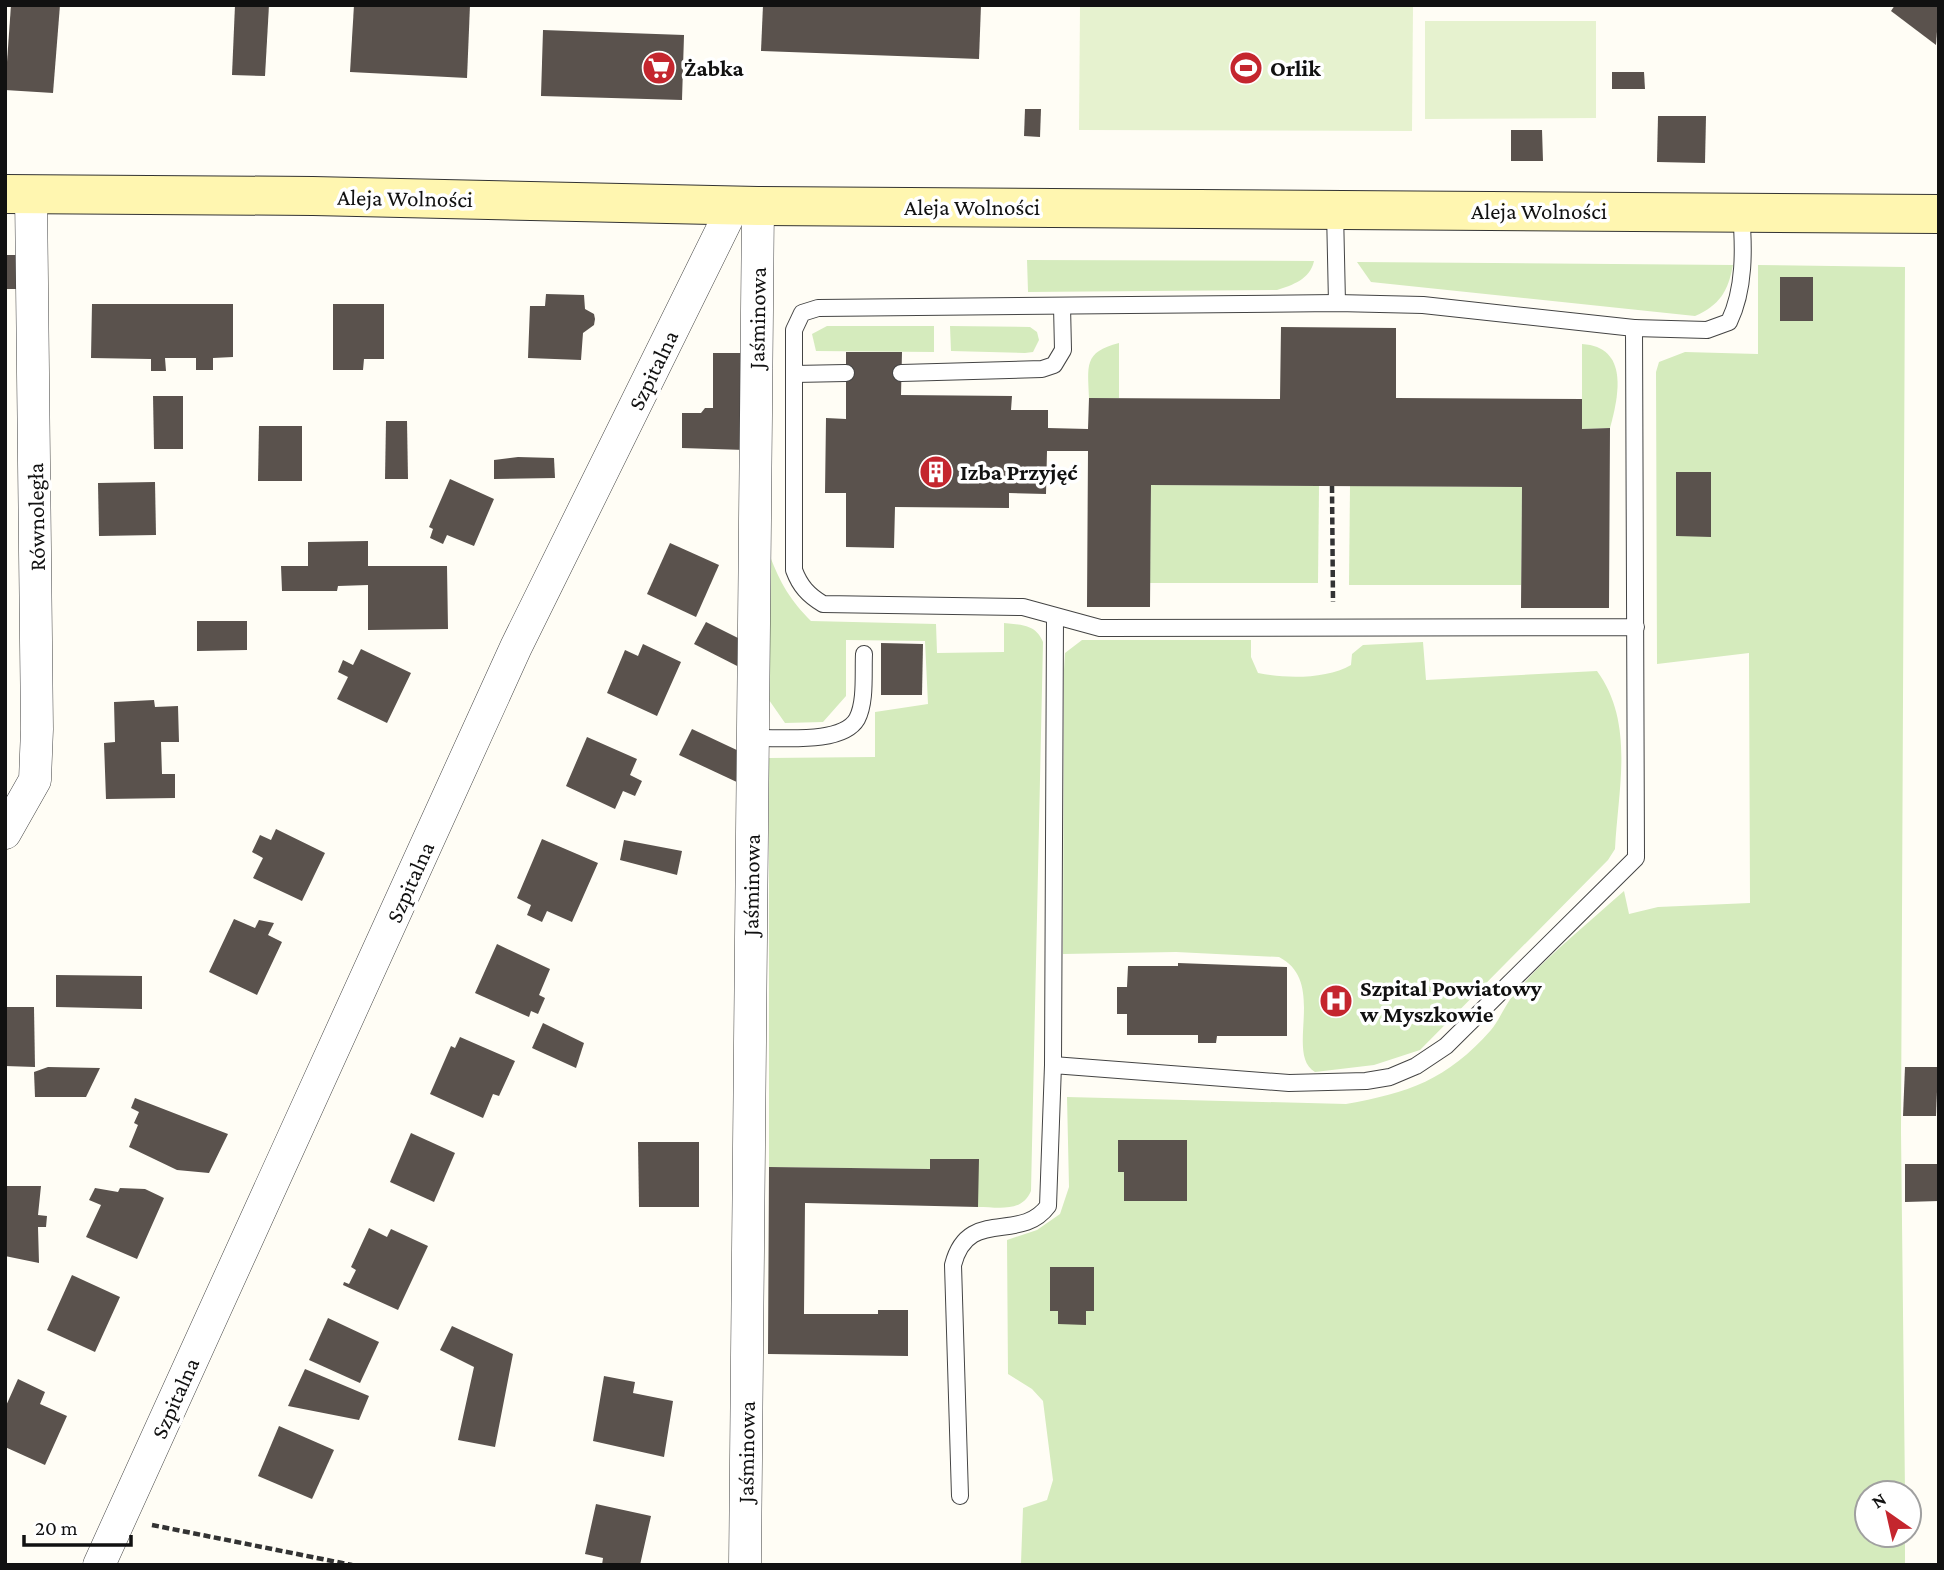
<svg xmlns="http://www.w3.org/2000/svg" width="1944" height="1570" font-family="'Crimson Pro',serif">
<rect width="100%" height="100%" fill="#fffdf5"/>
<g fill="#d5ebbd">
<path d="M1027,260L1314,261C1310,279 1293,285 1277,290L1028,292Z"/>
<path d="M1357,262L1733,265C1728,291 1720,305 1695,316L1371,282Z"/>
<path d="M1758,265L1905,267L1901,1132L1905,1493H1867V1535H1905V1565L1021,1563L1023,1508L1047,1500L1053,1480L1043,1401L1032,1389L1008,1374L1007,1240L1037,1230L1060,1214L1069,1187L1067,1097L1346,1104C1408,1093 1447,1080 1491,1030C1500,1019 1505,1005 1514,994C1547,956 1587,924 1624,891L1629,914L1658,907L1750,903L1749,653L1657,664L1656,372L1659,362L1685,352L1758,354Z"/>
<path d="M827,326H934V352L816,351L812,334Z"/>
<path d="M950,326L1030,327L1037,332L1039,340L1033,352L1025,353L951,351Z"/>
<path d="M1119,343V398H1089C1088,366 1083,352 1119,343Z"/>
<path d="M1582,344C1629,347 1619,395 1610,428L1582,429Z"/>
<path d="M1151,485L1319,486L1318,583H1150Z"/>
<path d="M1350,486L1522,487L1521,585H1349Z"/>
<path d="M770,556C780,583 791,601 811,621L936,624L937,653L1004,652V623C1021,625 1036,624 1043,642L1031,1191C1022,1213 998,1207 978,1207V1159H931L930,1169L769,1167V758L875,757V712L928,704L925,641L846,640V696L823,722L785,723L769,700Z"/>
<path d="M1082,640H1251V657L1258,673C1286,679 1327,679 1351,665L1352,654L1363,645L1423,642L1426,680L1597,671C1635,723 1618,789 1615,849L1608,860L1420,1050L1374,1065L1315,1072C1284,1054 1328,982 1279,957L1176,952L1063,954L1064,670L1065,653Z"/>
</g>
<g fill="#e6f2cf">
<path d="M1080,5H1413L1412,131L1079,130Z"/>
<path d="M1425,21H1596V118L1425,119Z"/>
</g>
<g fill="#5a524d">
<path d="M11,5H60L53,93L5,90Z"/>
<path d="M235,5H269L265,76L232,75Z"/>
<path d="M354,5H470L467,78L350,72Z"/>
<path d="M763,5H981L979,59L761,51Z"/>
<path d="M1895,5H1939L1936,45L1891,11Z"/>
<path d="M543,30L684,35L682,100L541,96Z"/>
<path d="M1612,72H1644L1645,89H1612Z"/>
<path d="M1025,109H1041L1040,137L1024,136Z"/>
<path d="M1658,116H1706L1705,163L1657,162Z"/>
<path d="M1511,130H1542L1543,161H1511Z"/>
<rect x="5" y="255" width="12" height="34"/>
<rect x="1780" y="277" width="33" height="44"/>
<path d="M546,294L584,295L585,309L594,314L595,319L594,325L583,333L581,360L528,358L530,306H545Z"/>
<path d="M92,304H233V357L213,358V370H196V358H165L166,371H151V359L91,358Z"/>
<path d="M333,304H384V359H364L363,370H333Z"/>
<path d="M1281,327L1396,328V398L1582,399V429L1610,428L1609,608H1521L1522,487L1151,485L1150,607H1087L1088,451H1047L1046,494L1009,493V508L895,507L894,548L846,547V493H825L826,418L846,419V352H902L901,395L1012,396L1011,410H1048V428L1088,429L1089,398L1280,399Z"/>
<path d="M713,353H745V450L682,448V413H701L705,408H713Z"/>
<path d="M153,396H183V449H154Z"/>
<path d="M386,421H407L408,479H385Z"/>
<path d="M259,426H302V481H258Z"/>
<path d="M518,457L554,458L555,478L494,479V460Z"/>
<path d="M1676,472H1711V537L1676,536Z"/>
<path d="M450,479L494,499L474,546L447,535L443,544L430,538L433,529L429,527Z"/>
<path d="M155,482L156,535L99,536L98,483Z"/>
<path d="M368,541V566H447L448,629L368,630V585L338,586L337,591H282L281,566H308V542Z"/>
<path d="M670,543L719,565L696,617L647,594Z"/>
<path d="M197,621H247V650L197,651Z"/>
<path d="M706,622L744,641L745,670L694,644Z"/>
<path d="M881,643L923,644L922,695H881Z"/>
<path d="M643,644L681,662L657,716L607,693L625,650L638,656Z"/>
<path d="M361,649L411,673L387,723L337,699L348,677L338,672L343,660L353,665Z"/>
<path d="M154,700L155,707L178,706L179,742H161L162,774H175V798L106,799L104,743L115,742L114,702Z"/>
<path d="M692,729L741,752V784L679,755Z"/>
<path d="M587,737L637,759L630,775L642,781L635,796L623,791L615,809L566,786Z"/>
<path d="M276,829L325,853L302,901L253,878L263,858L252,852L260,835L271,840Z"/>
<path d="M542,839L598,863L572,922L547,911L542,922L527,915L531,905L517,898Z"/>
<path d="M624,840L682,851L677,875L620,860Z"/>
<path d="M234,919L255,928L259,920L274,923L268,935L282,942L257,995L209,972Z"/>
<path d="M497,944L550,969L539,995L545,998L538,1014L531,1011L529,1017L475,993Z"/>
<path d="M1178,963L1287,967V1036H1217L1216,1043H1198V1035H1127V1014H1117V987H1127L1128,966H1178Z"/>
<path d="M56,975L142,976V1009L56,1007Z"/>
<path d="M5,1007H34L35,1067L5,1066Z"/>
<path d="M543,1023L584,1043L576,1068L532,1048Z"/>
<path d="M460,1037L515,1061L499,1096L493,1094L483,1118L430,1094L451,1046L455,1048Z"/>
<path d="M48,1067L100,1068L86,1097H35L34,1072Z"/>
<path d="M1905,1067H1938L1936,1116H1903Z"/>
<path d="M135,1098L228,1134L209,1173L177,1170L129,1147L138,1125L134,1123L139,1112L131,1108Z"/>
<path d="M411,1133L455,1153L434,1202L390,1182Z"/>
<path d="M1118,1140H1187V1201H1124V1172H1118Z"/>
<path d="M638,1142H699V1207H639Z"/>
<path d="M930,1159H979L978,1207L805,1203L804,1314H878V1310H908V1356L768,1354L769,1167L930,1169Z"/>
<path d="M1905,1164H1939V1201L1905,1202Z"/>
<path d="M5,1186H41L38,1215L47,1216L46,1227H38L39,1263L5,1256Z"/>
<path d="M95,1188L118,1192L120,1188L145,1189L164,1198L137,1259L86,1237L101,1205L89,1200Z"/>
<path d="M369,1228L387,1237L391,1229L428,1246L398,1310L343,1285L344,1282L349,1284L356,1270L351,1267Z"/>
<path d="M1050,1267H1094V1311H1086V1325L1058,1324V1311H1050Z"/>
<path d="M72,1275L120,1297L95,1352L47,1330Z"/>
<path d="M328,1318L379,1342L360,1383L309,1360Z"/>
<path d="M452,1326L513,1354L495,1447L458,1440L474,1367L440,1350Z"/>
<path d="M305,1369L369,1396L359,1420L288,1406Z"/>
<path d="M604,1376L635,1382L633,1393L673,1401L664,1457L593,1441Z"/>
<path d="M18,1379L45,1392L40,1404L67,1416L45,1465L5,1447V1408Z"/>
<path d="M279,1426L334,1450L312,1499L258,1476Z"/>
<path d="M596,1504L651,1516L640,1565H602L603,1558L585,1554Z"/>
</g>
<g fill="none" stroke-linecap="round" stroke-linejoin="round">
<defs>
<g id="lane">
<path d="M1335,211L1337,303"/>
<path d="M1634,328L1707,330L1729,322C1745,289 1744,248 1741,212"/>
<path d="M901,373L1042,369L1054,365L1063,350L1062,306"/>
<path d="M794,374L846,373"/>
<path d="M753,738C779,737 842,745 857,719C866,702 863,673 864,654"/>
<path d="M1053,1065L1055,617"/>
<path d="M960,1496L953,1265C968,1206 1020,1244 1048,1206L1053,1065L1289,1083L1366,1081L1390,1077L1416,1066L1446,1046L1636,858L1634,328L1423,305L1337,303L818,308L802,313L794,330V570C800,586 808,595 823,604L1023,607L1100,628L1636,627"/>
</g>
<g id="street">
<path d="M5,833L35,780L37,729L31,194"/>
<path d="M99,1565L516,647L734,205"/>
<path d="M745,1565L758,206"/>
</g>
<path id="secondary" d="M5,194L313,196L758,206L1939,214"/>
</defs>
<use href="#lane" stroke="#444" stroke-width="18"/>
<use href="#street" stroke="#444" stroke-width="33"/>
<use href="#secondary" stroke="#333" stroke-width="40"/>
<g stroke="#333" stroke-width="4.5" stroke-dasharray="7 3.5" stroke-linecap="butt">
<path d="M1332,486L1333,602"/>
<path d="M152,1525L352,1565"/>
</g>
<use href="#lane" stroke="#fff" stroke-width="16"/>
<use href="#street" stroke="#fff" stroke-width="32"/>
<use href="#secondary" stroke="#fff6b0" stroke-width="38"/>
</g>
<defs>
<symbol id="supermarket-disc" viewBox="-11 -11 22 22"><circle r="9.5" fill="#c4262e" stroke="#fff"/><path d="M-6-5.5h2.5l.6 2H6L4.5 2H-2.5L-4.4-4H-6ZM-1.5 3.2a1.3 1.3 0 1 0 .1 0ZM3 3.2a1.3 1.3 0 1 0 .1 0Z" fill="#fff"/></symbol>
<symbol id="stadium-disc" viewBox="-11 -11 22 22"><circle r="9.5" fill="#c4262e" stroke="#fff"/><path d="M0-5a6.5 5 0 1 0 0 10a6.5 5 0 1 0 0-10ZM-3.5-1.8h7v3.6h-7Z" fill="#fff"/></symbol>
<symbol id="building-disc" viewBox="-11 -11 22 22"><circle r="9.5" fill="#c4262e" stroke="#fff"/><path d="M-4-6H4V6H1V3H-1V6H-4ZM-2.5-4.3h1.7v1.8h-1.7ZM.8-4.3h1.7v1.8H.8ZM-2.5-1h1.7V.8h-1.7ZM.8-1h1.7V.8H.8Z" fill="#fff"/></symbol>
<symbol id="hospital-disc" viewBox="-11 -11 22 22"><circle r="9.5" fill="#c4262e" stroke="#fff"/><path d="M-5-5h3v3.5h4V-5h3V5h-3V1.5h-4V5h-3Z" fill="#fff"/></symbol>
</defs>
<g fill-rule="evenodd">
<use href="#supermarket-disc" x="640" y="49" width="38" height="38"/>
<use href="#stadium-disc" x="1227" y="49" width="38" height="38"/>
<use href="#building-disc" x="917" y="453" width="38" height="38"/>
<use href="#hospital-disc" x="1317" y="982" width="38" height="38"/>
</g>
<g text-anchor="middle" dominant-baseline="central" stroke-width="7" stroke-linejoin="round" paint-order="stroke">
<g font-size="23" font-weight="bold" fill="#111" stroke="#fff" text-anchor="start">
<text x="684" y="68">Żabka</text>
<text x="1270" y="68">Orlik</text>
<text x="960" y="472">Izba Przyjęć</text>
<text x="1360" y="988">Szpital Powiatowy<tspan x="1360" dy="26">w Myszkowie</tspan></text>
</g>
<g font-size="23" fill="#111" stroke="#fff">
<text transform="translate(405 198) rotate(1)">Aleja Wolności</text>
<text x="972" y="207">Aleja Wolności</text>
<text x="1539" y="211">Aleja Wolności</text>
<text transform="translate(757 318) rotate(-89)">Jaśminowa</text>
<text transform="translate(653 370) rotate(-64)">Szpitalna</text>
<text transform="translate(36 517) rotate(-91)">Równoległa</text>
<text transform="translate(410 882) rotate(-66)">Szpitalna</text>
<text transform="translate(751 885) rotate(-89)">Jaśminowa</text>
<text transform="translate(175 1398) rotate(-66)">Szpitalna</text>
<text transform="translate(746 1452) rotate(-89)">Jaśminowa</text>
</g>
</g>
<rect width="1944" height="1570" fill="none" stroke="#111111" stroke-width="14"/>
<g transform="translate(1888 1514) rotate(326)"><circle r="33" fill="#ffffff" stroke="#a0a0a0" stroke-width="2"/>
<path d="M0-5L12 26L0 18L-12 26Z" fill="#c4262e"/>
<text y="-10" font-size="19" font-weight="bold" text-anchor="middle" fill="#111111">N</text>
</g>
<path d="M24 1535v10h107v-10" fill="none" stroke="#111111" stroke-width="3.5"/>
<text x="35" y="1535" font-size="21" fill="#111111" stroke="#ffffff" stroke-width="5" paint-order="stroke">20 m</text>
</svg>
